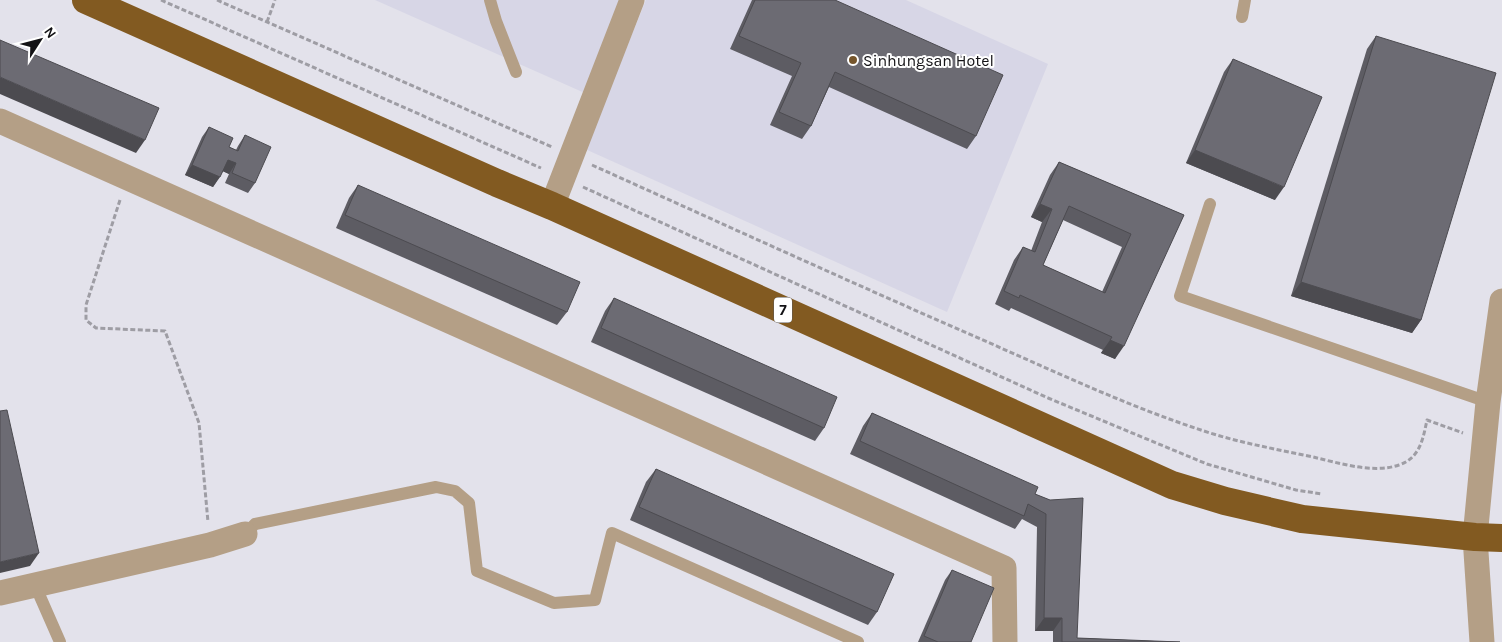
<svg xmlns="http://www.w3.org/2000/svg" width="1502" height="642" font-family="Karla,sans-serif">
<rect width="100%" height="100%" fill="#e3e2eb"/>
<g fill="#d7d6e6">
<path d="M375,0H623L587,94Z"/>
<path d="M646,0H906L1048,64L947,312L585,149Z"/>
</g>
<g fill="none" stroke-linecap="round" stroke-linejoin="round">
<g stroke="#9e9da4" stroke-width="3" stroke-dasharray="5 2.5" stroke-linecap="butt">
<path d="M161,0L541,168"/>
<path d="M217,0L552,147"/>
<path d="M267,22L275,0"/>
<path d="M592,165C714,220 837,276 960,330C1041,365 1121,404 1204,431C1240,443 1276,449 1313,457C1339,463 1373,474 1399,465C1420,458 1423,439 1427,420L1463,433"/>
<path d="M583,187L1048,398L1207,464L1296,490L1322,494"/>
<path d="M120,200L86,305V320L96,328L165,331L199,423L208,522"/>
</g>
<g stroke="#b49f86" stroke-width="12">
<path d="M490,0L496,21L516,72"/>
<path d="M1242,17L1245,0"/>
<path d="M1210,204L1180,296L1488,402"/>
<path d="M245,534L255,524L436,487L455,491L469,503L477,571L554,603L595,600L612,533L858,642"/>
<path d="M35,585L60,642"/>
</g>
<g stroke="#b49f86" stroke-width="25">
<path d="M0,121L1004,568L1005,642"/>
<path d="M552,206L632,0"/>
<path d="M0,593L210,545L245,534"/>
<path d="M1482,642L1475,537L1488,402L1502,301"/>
</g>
<path stroke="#825a21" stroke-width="28" d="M86,0L497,183L552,206L1172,485L1225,501L1302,519L1475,537L1502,538"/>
</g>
<g fill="#5d5c63" fill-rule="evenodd">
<path d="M752,0H835L976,136L967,149L829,87L811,126L802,139L770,125L792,76L730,49Z"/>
<path d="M1376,36L1421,320L1412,333L1291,296L1367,49Z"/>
<path d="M1233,59L1275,200L1186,163L1224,72Z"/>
<path d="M209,127L229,147L236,150L238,146L245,135L255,183L248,193L225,183L229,174L223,171L213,187L185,175L202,137Z"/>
<path d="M1059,162L1184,215L1115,359L1101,353L1103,350L1011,308L1009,311L995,304L1014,260L1023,247L1031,251L1042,222L1031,217L1050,175ZM1063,220L1122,247L1102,292L1043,265Z"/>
<path d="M358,185L567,312L557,325L336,228L349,198Z"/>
<path d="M614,298L824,428L815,441L591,342L605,311Z"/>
<path d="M872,413L1035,494L1050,500L1077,638L1180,642H1053V631H1035L1037,527L1022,519L1015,529L850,454L863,426Z"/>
<path d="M656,469L877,612L868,625L630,520L646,482Z"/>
<path d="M952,570L971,642H918L945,580Z"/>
</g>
<g fill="#4c4b50">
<path d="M0,77L145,140L136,153L0,94Z"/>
<path d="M1195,150L1284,187L1275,200L1186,163Z"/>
<path d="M228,160L236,163L229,174L220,170Z"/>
<path d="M192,165L220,177L213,187L185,175Z"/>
<path d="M1040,204L1052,209L1042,222L1031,217Z"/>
<path d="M1301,282L1421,320L1412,333L1291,296Z"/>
<path d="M1110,340L1124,346L1115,359L1101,353Z"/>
<path d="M39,553L30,566L0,573V562Z"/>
<path d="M1044,618H1062L1053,631H1035Z"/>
</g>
<g fill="#6c6b73" stroke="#4c4b50" fill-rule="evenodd">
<path d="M755,0H835L1003,75L976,136L835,72L811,126L779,112L801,63L739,36Z"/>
<path d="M1376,36L1496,73L1421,320L1301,282Z"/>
<path d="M0,40L159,108L145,140L0,77Z"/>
<path d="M1233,59L1322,97L1284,187L1195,150Z"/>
<path d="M209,127L233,138L229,147L238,151L245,135L271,147L255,183L232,173L236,163L228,160L220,177L192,165Z"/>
<path d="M1059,162L1184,215L1124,346L1110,340L1112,337L1020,295L1019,298L1004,291L1023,247L1035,252L1052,209L1040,204ZM1069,206L1131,234L1105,293L1043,265Z"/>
<path d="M358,185L580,282L567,312L345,215Z"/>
<path d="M614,298L837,397L824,428L601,328Z"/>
<path d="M7,410L39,553L0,562V411Z"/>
<path d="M872,413L1038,487L1035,494L1050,500L1083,498L1077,638L1180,642H1062V618H1044L1046,514L1028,504L1024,516L860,441Z"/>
<path d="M656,469L894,574L877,612L639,507Z"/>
<path d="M952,570L994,588L971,642H938L924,636Z"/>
</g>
<circle fill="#76562c" stroke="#fff" stroke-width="2" cx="853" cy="60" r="5"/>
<g text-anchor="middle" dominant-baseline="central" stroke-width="4" stroke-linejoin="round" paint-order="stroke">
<rect fill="#fff" stroke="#5a595b" stroke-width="1" x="774" y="297.5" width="18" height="25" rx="4"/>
<g font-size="15" font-weight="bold" fill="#131215">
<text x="783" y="310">7</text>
</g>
<g font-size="16" fill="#131215" stroke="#fff" text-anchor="start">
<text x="863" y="60">Sinhungsan Hotel</text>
</g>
</g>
<g transform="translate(40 40) rotate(54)" stroke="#ffffff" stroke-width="4" paint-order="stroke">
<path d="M0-4L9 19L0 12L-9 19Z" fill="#131215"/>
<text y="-8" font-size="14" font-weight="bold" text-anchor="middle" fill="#131215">N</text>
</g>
</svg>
